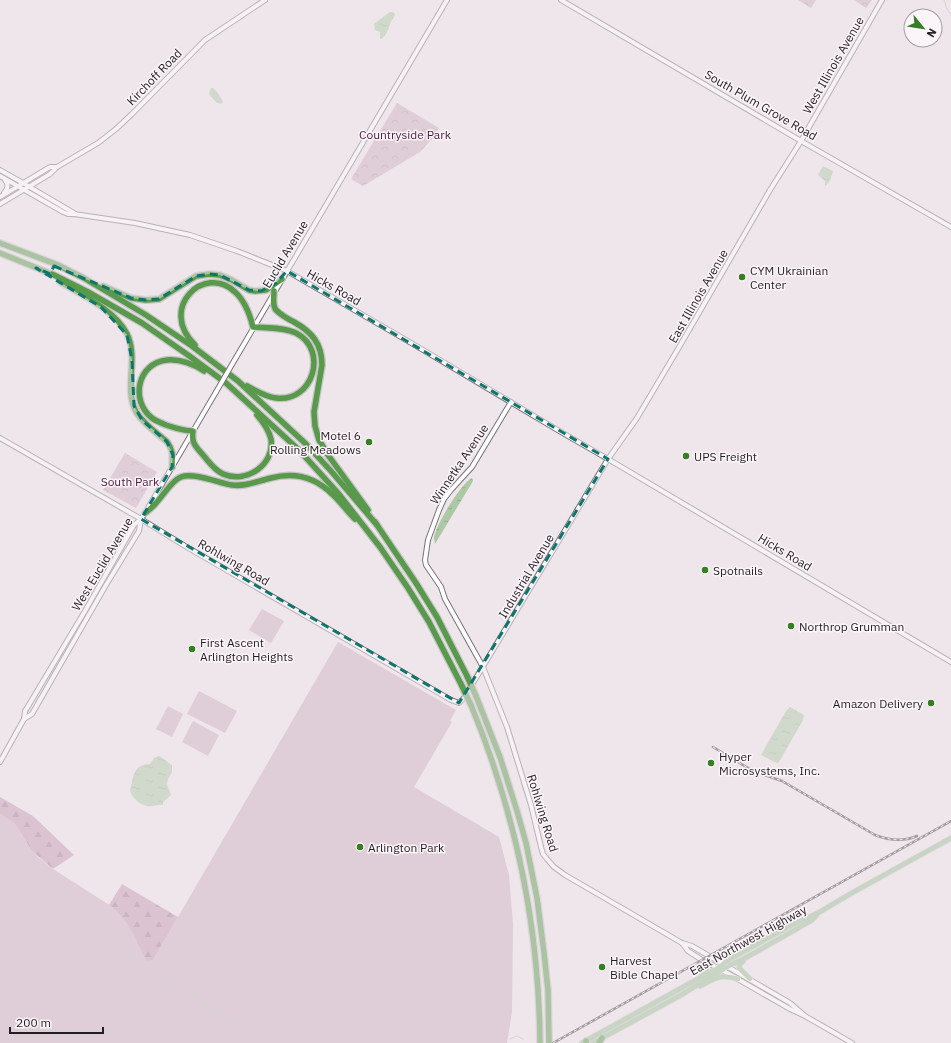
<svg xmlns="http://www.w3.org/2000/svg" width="951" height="1043" font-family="'IBM Plex Sans',sans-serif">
<defs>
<pattern id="forest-firs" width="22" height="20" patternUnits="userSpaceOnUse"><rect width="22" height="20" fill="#c39ab4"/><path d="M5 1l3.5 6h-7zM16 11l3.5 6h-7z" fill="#9e7d92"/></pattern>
<pattern id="park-crowns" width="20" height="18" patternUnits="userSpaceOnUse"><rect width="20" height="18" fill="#cdafc1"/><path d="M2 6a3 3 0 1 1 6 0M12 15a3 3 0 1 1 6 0" fill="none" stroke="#b096a6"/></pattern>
<pattern id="water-ripples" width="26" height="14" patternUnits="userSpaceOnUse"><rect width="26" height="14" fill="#abc9a4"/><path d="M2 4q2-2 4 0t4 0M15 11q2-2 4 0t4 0" fill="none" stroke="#93ac8d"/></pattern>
</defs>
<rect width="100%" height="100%" fill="#eee6eb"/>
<g fill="#cdafc1">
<path d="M262,609L284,621L271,643L249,630Z"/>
<path d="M338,642L456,710L450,721L452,722L414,787L499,837L509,875L513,924L512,1012L507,1043H0V814L15,824L32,851L40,859L53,869L111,906L120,913L131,928L146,959L150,961L153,960Z"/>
<path d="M199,691L237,711L225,733L187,714Z"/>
<path d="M168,706L183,714L172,737L156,729Z"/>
<path d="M193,721L219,735L208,756L182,742Z"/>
</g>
<g fill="url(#forest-firs)">
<path d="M0,797L33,816L74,855L53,869L32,851L15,824L0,814Z"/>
<path d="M122,884L178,917L153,960L150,961L146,960C136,939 128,918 109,905Z"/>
</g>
<g fill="url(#park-crowns)">
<path d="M798,0H816L811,8Z"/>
<path d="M854,0H872L866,8Z"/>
<path d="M397,103L439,128L432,139L420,152L363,186L351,179Z"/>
<path d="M125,453L157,472L136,508L103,490Z"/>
</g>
<g fill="url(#water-ripples)">
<path d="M390,12H393L395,14C394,18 391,20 390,24C388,30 387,35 381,39L380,38V32L375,30L374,24Z"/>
<path d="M211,88H213C216,90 222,99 223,102L221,104L216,102L209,94Z"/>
<path d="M823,166L833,171L830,181L825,186V181L818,175Z"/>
<path d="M472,478L473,481L435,544C435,542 434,540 434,538C435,526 462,482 472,478Z"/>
<path d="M790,707L804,715L803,720L779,762L777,763L761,755L786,711Z"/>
<path d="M159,756C162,758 170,763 172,766V772L168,779L167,784L171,795L163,802V805C155,804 150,809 142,804C137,802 131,796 130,790C130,788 132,784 132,781C135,770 137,765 150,764L154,758Z"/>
</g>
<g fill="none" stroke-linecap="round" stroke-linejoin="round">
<g stroke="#abc9a4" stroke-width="1">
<path d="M944,0L947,9L951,14"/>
<path d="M0,826L12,839"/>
<path d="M51,879L109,929L138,967"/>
<path d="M160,978L231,1020L237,1031"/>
<path d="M510,1039L517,1036L523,1039"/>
</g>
<defs>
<g id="secondary">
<path d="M561,0L801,141L951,227"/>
<path d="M0,170L23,183L74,213"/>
<path d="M0,176L63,212L68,214H74L135,223L190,235L237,251L287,271L413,344L561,432L608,459L951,662"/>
<path d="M4,193C8,188 9,185 5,180"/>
<path d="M0,197L50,167H57"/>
<path d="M0,204L50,174L57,167L98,143L116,129L132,114L205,40L265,0"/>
<path d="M234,361L447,0"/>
<path d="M511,402L472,467L451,490L444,499L439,510L428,540L425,560L426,565L441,587L445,599L483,667L507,727L531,805L541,847L543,854L547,859L554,867L565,875L682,943L692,946L790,1003L805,1016"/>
<path d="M0,438L141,519L185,546L451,700L459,703L464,698L476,678L608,459L637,418L678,349L770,190L801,141L882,0"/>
<path d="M24,719L32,714L106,585L139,531L141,519"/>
<path d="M0,762L24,719L25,711L27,708L85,611L134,525L141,519L145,513L216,392"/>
<path d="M682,943L688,951L702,960L722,970L790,1009L805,1016L852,1043"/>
</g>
<g id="primary">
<path d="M743,961L740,964L739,968L750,979"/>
<path d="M702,975L706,971L707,966L705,961"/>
<path d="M700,986C716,978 720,973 738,979"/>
<path d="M582,1043L696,980L718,968L730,959L790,926L818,913L850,894L951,838"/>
<path d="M593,1043L681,995L727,967L747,957L793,931L812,920L816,916"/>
</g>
<g id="highway">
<path d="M0,243L58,265L84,278L146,315L192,346L238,381L306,444L331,471L377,525"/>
<path d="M0,253L54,275L88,292L142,323L188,355L226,383L299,450L338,493L380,547L408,588L429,622L462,686"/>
<path d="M60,282C82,295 115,310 127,334C139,359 123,388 136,412C143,424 157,433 167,442C174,452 172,456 172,467"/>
<path d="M103,286L131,298L146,300L159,299L196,276L209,274L220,275L232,280L249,290L255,291L266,290L282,279"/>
<path d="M274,291C274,298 272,305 276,310C281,315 288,319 294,322C312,332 322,344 322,365L314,412L315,426L319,440L328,455L368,510"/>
<path d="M195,345C157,308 205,263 235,292C244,300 250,315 253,327C267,328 283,327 296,333C329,350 313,403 276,398C266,397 256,391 247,386"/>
<path d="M204,371C193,364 180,359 167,360C137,363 130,401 152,418C156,421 161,423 166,425C175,428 183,431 193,431C191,443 196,447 203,455C209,462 214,470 223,474C246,484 275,465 271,439C269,430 263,422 257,415"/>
<path d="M145,513C149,510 153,507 156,503C163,496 172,480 181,477C193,472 219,483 232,485C245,487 258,481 271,478C294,472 315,477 332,494C340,501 347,511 355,519"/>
<path d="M375,522L416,583L437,617L467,676"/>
<path d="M476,696L500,757L517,811L526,843L537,898L544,953L548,990L549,1043"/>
<path d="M471,705C516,814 539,925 540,1043"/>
<path d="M586,1041V1043"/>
<path d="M599,1043L602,1038"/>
</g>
</defs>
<use href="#secondary" stroke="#797377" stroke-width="6"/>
<use href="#primary" stroke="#c6c5c5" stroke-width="6"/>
<use href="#highway" stroke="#c6c5c5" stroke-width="8"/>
<use href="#secondary" stroke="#fff" stroke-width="4"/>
<use href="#primary" stroke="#9bc294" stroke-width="4.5"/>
<use href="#highway" stroke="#59994c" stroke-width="5.5"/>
<defs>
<g id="rail">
<path d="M713,747L753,771L782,781L875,835C888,840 903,842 917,836"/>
<path d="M553,1043L951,821"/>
</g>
</defs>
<use href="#rail" stroke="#484447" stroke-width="2.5"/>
<use href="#rail" stroke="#fbf4f8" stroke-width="1" stroke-dasharray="3" stroke-linecap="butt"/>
<defs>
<path id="secondary-bridge" d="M216,392L234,361"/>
<g id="highway-bridge">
<path d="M467,676L476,696"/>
<path d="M462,686L471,705"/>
</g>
</defs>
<use href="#secondary-bridge" stroke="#797377" stroke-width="6" stroke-linecap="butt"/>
<use href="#highway-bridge" stroke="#c6c5c5" stroke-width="8" stroke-linecap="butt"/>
<use href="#secondary-bridge" stroke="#fff" stroke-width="4"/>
<use href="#highway-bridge" stroke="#59994c" stroke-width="5.5"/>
</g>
<path d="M0 0H951V1043H0ZM54,266L131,298L146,300L159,299L196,276L209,274L220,275L249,290L261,291L275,284L287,271L608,459L459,703L141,519L172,467L173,455L167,442L142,420L134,406L132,360L127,335L101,307L36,268L50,274Z" fill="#eee6eb" fill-opacity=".55" fill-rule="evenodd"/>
<path fill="none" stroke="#0f766e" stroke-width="3" stroke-dasharray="8 5" stroke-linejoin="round" d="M54,266L131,298L146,300L159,299L196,276L209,274L220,275L249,290L261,291L275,284L287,271L608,459L459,703L141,519L172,467L173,455L167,442L142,420L134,406L132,360L127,335L101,307L36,268L50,274Z"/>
<g fill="#357e23" stroke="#fbf4f8" stroke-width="1.5">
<circle cx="742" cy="277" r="4"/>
<circle cx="369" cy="442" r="4"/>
<circle cx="686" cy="456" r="4"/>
<circle cx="705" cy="570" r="4"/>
<circle cx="791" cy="626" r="4"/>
<circle cx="192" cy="649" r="4"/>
<circle cx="931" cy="703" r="4"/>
<circle cx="711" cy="763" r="4"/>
<circle cx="360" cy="847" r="4"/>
<circle cx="602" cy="967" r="4"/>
</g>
<g text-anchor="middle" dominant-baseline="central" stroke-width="3" stroke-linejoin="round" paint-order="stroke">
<g font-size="12" fill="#221f21" stroke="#fbf4f8">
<text transform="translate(833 65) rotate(-60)">West Illinois Avenue</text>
<text transform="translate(154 77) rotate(-46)">Kirchoff Road</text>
<text transform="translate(761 105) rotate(30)">South Plum Grove Road</text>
<text transform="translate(285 254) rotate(-59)">Euclid Avenue</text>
<text transform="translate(334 287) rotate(30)">Hicks Road</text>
<text transform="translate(698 296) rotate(-60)">East Illinois Avenue</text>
<text transform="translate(459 464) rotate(-56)">Winnetka Avenue</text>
<text transform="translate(785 552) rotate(31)">Hicks Road</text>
<text transform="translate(234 562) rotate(30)">Rohlwing Road</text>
<text transform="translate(102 564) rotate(-59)">West Euclid Avenue</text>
<text transform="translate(526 576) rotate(-59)">Industrial Avenue</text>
<text transform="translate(543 813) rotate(73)">Rohlwing Road</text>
<text transform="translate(748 940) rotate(-29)">East Northwest Highway</text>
</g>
<g font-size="12" fill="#4e1c40" stroke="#fbf4f8">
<text x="405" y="134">Countryside Park</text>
<text x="130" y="481">South Park</text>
</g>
<g font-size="12" fill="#221f21" stroke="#fbf4f8" text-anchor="start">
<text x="750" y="270">CYM Ukrainian<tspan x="750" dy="14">Center</tspan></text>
<text x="361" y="435" text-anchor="end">Motel 6<tspan x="361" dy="14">Rolling Meadows</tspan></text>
<text x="694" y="456">UPS Freight</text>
<text x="713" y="570">Spotnails</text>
<text x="799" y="626">Northrop Grumman</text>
<text x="200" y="642">First Ascent<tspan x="200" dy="14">Arlington Heights</tspan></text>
<text x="923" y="703" text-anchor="end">Amazon Delivery</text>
<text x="719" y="756">Hyper<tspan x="719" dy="14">Microsystems, Inc.</tspan></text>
<text x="368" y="847">Arlington Park</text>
<text x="610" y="960">Harvest<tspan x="610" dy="14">Bible Chapel</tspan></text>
</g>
</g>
<g transform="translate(923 28) rotate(120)"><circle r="19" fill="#fbf4f8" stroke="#a49fa2"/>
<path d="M0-3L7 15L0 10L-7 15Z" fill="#357e23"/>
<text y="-6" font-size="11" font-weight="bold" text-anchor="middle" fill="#221f21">N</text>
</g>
<path d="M10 1027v6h93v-6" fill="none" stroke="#221f21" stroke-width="2"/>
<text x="16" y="1027" font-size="12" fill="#221f21" stroke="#fbf4f8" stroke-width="3" paint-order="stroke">200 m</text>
</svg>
